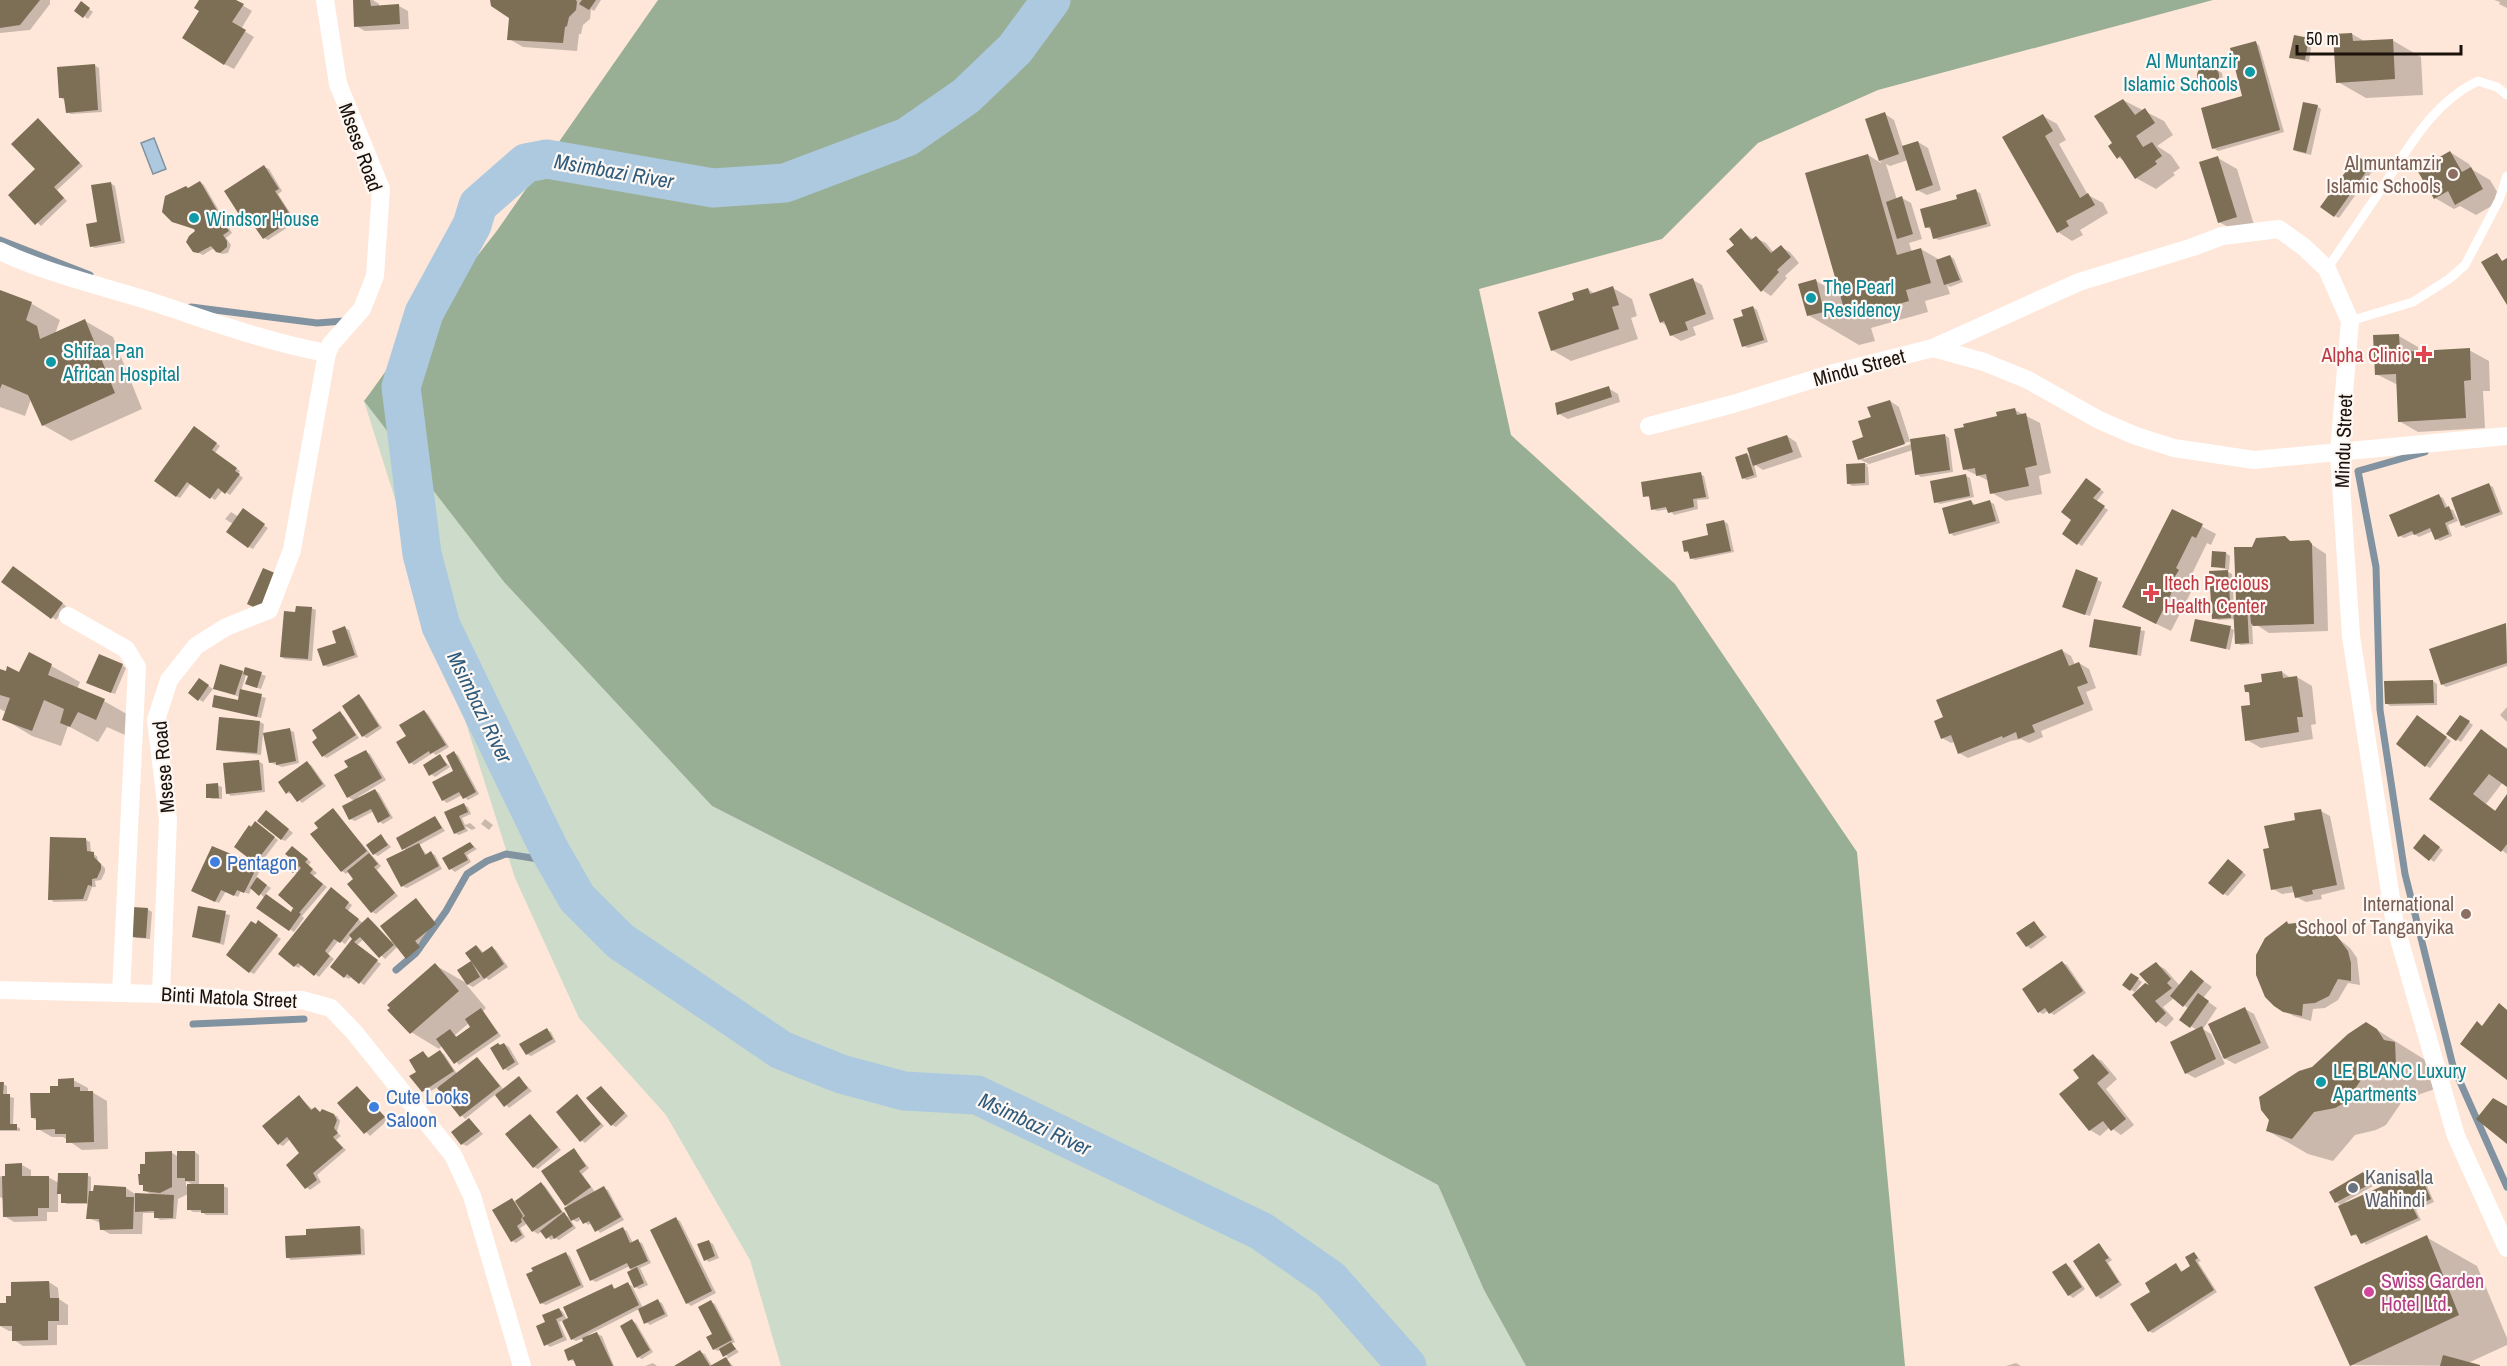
<svg xmlns="http://www.w3.org/2000/svg" width="2507" height="1366" font-family="'Archivo Narrow',sans-serif">
<rect width="100%" height="100%" fill="#fee7d8"/>
<path fill="#ccdbca" d="M364,401L504,582L712,806L1046,976L1438,1185L1484,1290L1526,1366H781L750,1260L666,1115L579,1018L515,878Z"/>
<path fill="#98af95" d="M658,0H2213L1878,90L1758,143L1662,239L1479,289L1511,435L1675,584L1857,852L1905,1366H1526L1484,1290L1438,1185L1046,976L712,806L504,582L364,401C381,379 396,354 416,334L496,232Z"/>
<path fill="#adc9e0" stroke="#8192a0" stroke-width="1.5" d="M154,138L166,169L153,174L141,143Z"/>
<g fill="#0003" fill-rule="evenodd">
<path d="M0,0H50V4L30,30L0,33Z"/>
<path d="M200,0H234L252,11L241,29L254,37L234,69L224,64L201,10Z"/>
<path d="M354,0H373L379,4V7L399,6L408,11L409,29L365,31L356,26Z"/>
<path d="M491,0H601L594,11L591,9L590,19L583,25L581,34H579L577,51L523,47L509,39L510,17Z"/>
<path d="M2494,0H2507V8L2499,4L2500,2Z"/>
<path d="M85,6L93,12L88,19L84,16Z"/>
<path d="M2352,34L2366,42L2392,40L2421,57L2423,95L2366,98L2338,82Z"/>
<path d="M2308,39L2312,41L2309,62L2291,57Z"/>
<path d="M2255,43L2259,45L2284,132L2218,151L2213,148L2244,97Z"/>
<path d="M94,65L99,68L102,112L71,114L67,112L64,100L60,97Z"/>
<path d="M2210,66L2222,73L2223,81L2219,87L2212,89L2200,82L2198,75L2202,68Z"/>
<path d="M2123,100L2164,121L2173,135L2157,146L2171,155L2180,168L2173,173L2175,175L2156,189L2136,178L2126,162L2118,157L2114,143Z"/>
<path d="M2317,106L2321,109L2311,155L2298,152L2294,150Z"/>
<path d="M1885,114L1894,120L1903,147L1918,142L1928,148L1941,190L1927,195L1917,190L1908,160L1890,166L1886,164L1897,200L1902,198L1911,203L1922,239L1909,243L1912,252L1921,249L1940,260L1950,256L1954,259L1963,282L1950,287L1947,285L1950,294L1925,301L1928,312L1871,328L1875,341L1859,345L1808,315L1816,281L1841,295L1868,155L1881,163L1867,120Z"/>
<path d="M2043,116L2057,124L2066,140L2059,144L2088,195L2103,203L2108,213L2080,230L2083,235L2072,241L2058,232L2004,138Z"/>
<path d="M38,120L83,166L57,190L67,201L41,226L10,195L38,169Z"/>
<path d="M2450,152L2469,164L2473,170L2490,180L2502,200L2476,215L2460,206L2454,209L2435,198Z"/>
<path d="M2218,158L2237,169L2255,228L2239,233L2219,222Z"/>
<path d="M2361,160L2374,169L2339,218L2335,216Z"/>
<path d="M264,167L269,169L282,191L278,194L296,222L268,240L264,238L249,215L245,217L241,215Z"/>
<path d="M200,182L204,185L232,233L226,238L231,245L228,253L222,254L214,248L203,255L194,251L196,230L169,219L163,207L167,196L171,193L174,195L189,189Z"/>
<path d="M110,183L115,186L125,243L95,248L91,246Z"/>
<path d="M1976,191L1980,193L1991,226L1939,240L1934,238L1931,230L1927,227L1959,200Z"/>
<path d="M1741,230L1754,240L1756,238L1766,243L1774,253L1781,247L1790,252L1799,263L1785,276L1787,278L1771,296L1762,290L1736,245Z"/>
<path d="M1693,280L1702,285L1714,319L1693,327L1696,335L1681,341L1671,335L1667,326L1661,322Z"/>
<path d="M1613,288L1632,299L1637,316L1631,318L1638,339L1571,361L1552,350L1576,301L1588,289L1595,294Z"/>
<path d="M0,291L32,304L60,320L55,334L85,321L113,337L142,409L71,441L43,425L31,399L25,416L0,407Z"/>
<path d="M1753,307L1757,310L1768,342L1748,348L1744,346L1745,317Z"/>
<path d="M2399,336L2418,347V352L2469,350L2489,361L2490,391H2483L2485,428L2418,432L2399,421L2398,385L2376,374Z"/>
<path d="M1608,388L1618,394L1620,402L1568,419L1559,414Z"/>
<path d="M1890,401L1899,407L1910,441L1945,435L1949,438L1953,472L1921,477L1917,474L1913,450L1866,465L1868,467L1869,485L1852,486L1848,483V465L1869,464L1859,459L1865,438L1873,418ZM1911,441L1912,444L1864,459V456Z"/>
<path d="M2015,410L2040,423L2051,473L2039,476L2042,494L2006,501L1992,493L1989,481L1964,469L1999,417Z"/>
<path d="M199,430L220,446L215,453L240,471L238,474L243,478L230,495L223,490L215,500L191,483L180,498L176,496Z"/>
<path d="M1787,436L1796,442L1802,457L1763,470L1754,464L1757,477L1747,480L1743,478L1747,454L1751,457Z"/>
<path d="M1700,474L1704,476L1709,499L1697,500L1698,509L1674,515L1669,509L1657,511L1653,509L1651,498L1645,496Z"/>
<path d="M1966,476L1970,478L1974,497L1940,504L1936,502Z"/>
<path d="M2090,482L2104,492L2096,502L2108,510L2082,546L2064,534Z"/>
<path d="M2489,485L2493,487L2503,514L2466,528L2462,525Z"/>
<path d="M2439,496L2443,498L2448,508L2453,510L2458,521L2448,525L2452,536L2440,541L2436,539L2433,531L2419,537L2414,534L2404,538L2400,536Z"/>
<path d="M1971,501L1976,506L1990,502L1994,504L2000,523L1954,536L1950,533Z"/>
<path d="M2173,511L2216,534L2211,545L2207,543L2190,578L2192,579L2188,588L2192,590L2171,631L2138,615Z"/>
<path d="M231,512L239,517L247,513L268,528L253,549L249,547L233,524L225,519Z"/>
<path d="M1724,521L1728,524L1734,552L1695,560L1691,558L1690,554L1685,551L1710,536Z"/>
<path d="M2289,541L2308,542L2326,554L2328,631L2269,633L2252,622L2253,644L2241,645L2236,643L2235,619L2218,620L2214,618L2211,573L2228,572L2232,574L2234,607L2249,606L2238,599L2253,548Z"/>
<path d="M2226,553L2230,556L2229,570L2212,566Z"/>
<path d="M18,570L66,606L56,620L52,617Z"/>
<path d="M2077,571L2102,582L2090,616L2068,609Z"/>
<path d="M311,608L316,610L312,661L285,659L281,657L297,614Z"/>
<path d="M2095,621L2145,631L2141,656L2090,647Z"/>
<path d="M2506,625L2507,666L2446,687L2442,684L2430,650Z"/>
<path d="M345,628L349,630L358,657L328,667L324,665Z"/>
<path d="M2230,628L2234,630L2230,650L2192,641Z"/>
<path d="M2061,650L2071,656L2075,665L2079,663L2089,669L2096,688L2086,692L2093,710L2041,731L2043,737L2029,743L2021,739L2011,741L1968,758L1959,753L1955,742L1951,743L1942,738Z"/>
<path d="M30,654L80,682L77,689L104,701L132,717L125,735L107,727L98,742L68,726L61,746L32,736L4,719L6,712L0,709V671L20,674Z"/>
<path d="M122,665L126,668L115,694L92,685Z"/>
<path d="M246,669L266,676L261,689L251,686L249,676L246,675L241,691L266,698L261,718L214,706L239,702L240,697L218,690L242,672L245,674Z"/>
<path d="M2282,672L2291,678L2297,677L2312,686L2316,724L2311,725L2313,739L2261,748L2247,740L2252,706L2250,694L2246,691Z"/>
<path d="M2433,681L2437,684V705L2390,706L2386,703Z"/>
<path d="M203,682L213,689L203,702L190,693Z"/>
<path d="M359,696L363,699L382,728L367,738L363,736Z"/>
<path d="M2507,707V722L2500,715Z"/>
<path d="M424,711L428,714L449,747L436,755L433,753L414,765L410,762L408,737Z"/>
<path d="M340,713L344,716L359,738L327,758L323,756Z"/>
<path d="M2422,719L2451,741L2430,768L2426,766Z"/>
<path d="M2465,719L2473,725L2461,742L2448,734Z"/>
<path d="M260,722L264,724L261,755L222,751L218,749Z"/>
<path d="M289,730L294,732L299,763L282,767L274,764L270,762Z"/>
<path d="M2481,731L2507,748V785L2503,782L2486,804L2496,811L2507,797V854L2431,798Z"/>
<path d="M366,752L370,754L386,780L358,797L359,799L375,790L379,793L393,818L383,824L379,821L374,811L355,821L350,819L355,801L348,797L336,776L350,768Z"/>
<path d="M454,753L458,755L479,794L468,800L462,795L447,803L443,800L455,772Z"/>
<path d="M440,756L450,767L435,777L431,774Z"/>
<path d="M258,761L263,764L265,792L231,796L227,793Z"/>
<path d="M307,763L311,765L326,786L302,803L293,794L287,793Z"/>
<path d="M217,785L222,787V799H212L208,797Z"/>
<path d="M464,805L468,807L471,814L462,818L465,825L470,823L476,828L472,830L465,826L468,831L459,835L455,833L446,813Z"/>
<path d="M333,810L381,866L377,870L398,896L376,914L372,912L355,879L349,871L346,874L342,871L320,828Z"/>
<path d="M2321,811L2330,816L2345,889L2321,895L2322,899L2306,902L2296,897L2295,892L2282,894L2273,889L2271,849L2297,821Z"/>
<path d="M271,814L293,833L285,841L281,839Z"/>
<path d="M435,817L445,831L419,845L427,855L431,853L435,855L442,869L407,888L402,886L406,851L398,838Z"/>
<path d="M485,819L493,825L489,830L481,824Z"/>
<path d="M255,823L278,840L260,864L236,846L244,832Z"/>
<path d="M381,836L391,847L378,856L374,854Z"/>
<path d="M2428,839L2443,850L2434,862L2430,859Z"/>
<path d="M86,840L90,842L91,853L97,856L98,861L105,868V872L101,880L95,881L96,887H92L87,901L54,902L50,899Z"/>
<path d="M470,843L477,849L467,855L471,862L455,872L451,869L444,858Z"/>
<path d="M296,850L311,862L308,866L317,873L313,876L327,887L302,916L304,918L294,932L258,908L265,898L252,887L249,894L241,891L238,897L226,891L219,903L197,893L257,866L261,869L256,878L271,888L265,895L292,913L295,907L298,874L285,865Z"/>
<path d="M2233,863L2246,875L2228,896L2224,894Z"/>
<path d="M335,892L352,905L348,911L364,924L368,919L372,921L391,941L416,900L439,926L418,943L423,950L411,960L398,946L385,959L364,939L357,945L381,964L364,985L352,976L349,979L345,977L354,939L351,936L345,944L339,940L328,954L334,959L319,977L302,964L299,968L295,966Z"/>
<path d="M199,908L230,915L224,945L193,937Z"/>
<path d="M147,909L152,912L150,939L137,938L133,936Z"/>
<path d="M2034,923L2047,937L2031,949L2027,946Z"/>
<path d="M2287,923L2332,933L2350,948L2357,958L2360,985L2348,983L2338,1000L2325,1008L2313,1009L2311,1021L2294,1016L2283,1010Z"/>
<path d="M256,925H262L281,939L254,974L250,972Z"/>
<path d="M477,946L484,953L492,948L496,950L508,967L489,980L486,978L473,987L465,983L486,1008L483,1011L501,1036L459,1065L443,1045L439,1049L411,1032L435,965L468,984L460,971L473,961ZM469,1023L472,1027L457,1037L455,1035Z"/>
<path d="M2063,963L2067,965L2086,993L2054,1015L2048,1011L2043,1014L2039,1012Z"/>
<path d="M2156,964L2165,969L2180,986L2191,972L2212,987L2203,998L2217,1008L2203,1029L2211,1034L2225,1064L2195,1078L2186,1073L2197,1030L2181,1020L2189,1009L2174,998L2163,1007L2174,1019L2166,1027L2157,1021L2134,995L2155,989Z"/>
<path d="M2135,977L2142,982L2135,992L2131,990Z"/>
<path d="M2245,1009L2254,1014L2269,1048L2235,1064L2222,1057Z"/>
<path d="M2366,1023L2435,1066V1089L2403,1100L2386,1125L2376,1130L2355,1135L2333,1161L2308,1154L2268,1131L2271,1120L2313,1069Z"/>
<path d="M547,1030L551,1032L556,1042L531,1056L527,1054Z"/>
<path d="M504,1044L509,1047L519,1064L508,1071L504,1068L501,1046Z"/>
<path d="M440,1052L444,1054L457,1074L478,1058L504,1090L519,1078L532,1091L509,1108L496,1094L465,1119L438,1087L427,1093L423,1091L418,1072L423,1053L430,1058Z"/>
<path d="M2093,1056L2102,1061L2117,1079L2106,1089L2134,1125L2121,1135L2110,1127L2100,1136L2090,1130L2061,1094L2081,1078Z"/>
<path d="M73,1080L88,1088V1092H92L107,1101L108,1149L82,1150L63,1137H52L38,1129L37,1121L32,1117L51,1094Z"/>
<path d="M0,1083L7,1086V1096L14,1098L13,1126L20,1128V1131H0Z"/>
<path d="M357,1087L388,1120L370,1136L339,1103Z"/>
<path d="M601,1088L628,1116L616,1127L612,1125Z"/>
<path d="M577,1096L604,1126L585,1143L581,1140Z"/>
<path d="M299,1097L313,1110L315,1108L321,1113L337,1116L340,1121L337,1132L341,1136L336,1140L346,1150L317,1175L321,1182L310,1190L306,1187L301,1153L290,1139L283,1146L279,1144Z"/>
<path d="M530,1116L561,1150L538,1169L534,1167Z"/>
<path d="M469,1119L483,1134L467,1146L462,1144Z"/>
<path d="M574,1149L589,1168L582,1174L595,1192L603,1188L608,1190L624,1220L600,1233L592,1223L588,1225L582,1219L577,1222L569,1218L576,1228L559,1240L555,1238L551,1240L542,1231L538,1234L533,1231L528,1223L520,1228L525,1237L516,1243L512,1241V1200L516,1202L541,1184L545,1186L565,1215L572,1219L569,1207L566,1205Z"/>
<path d="M195,1152L199,1155V1186H223L228,1188V1215H206L202,1212H193L189,1209L188,1194L178,1199L176,1219L160,1220L156,1217V1213H143L142,1234H110L101,1229V1223L88,1218L89,1204H67L63,1202V1196L58,1193V1212H47V1221L14,1222L4,1216V1199L0,1197V1176L3,1177L22,1165L31,1170V1177H48L59,1183L87,1175L91,1177V1192L126,1188L135,1194L154,1196L144,1190V1186L141,1184L146,1165L172,1153L179,1157ZM186,1181L195,1186H186Z"/>
<path d="M2418,1171L2422,1174L2434,1202L2416,1210L2421,1220L2366,1245L2359,1236L2352,1235L2342,1206L2336,1202L2363,1173L2368,1176L2373,1186L2345,1202L2346,1204Z"/>
<path d="M676,1219L680,1221L716,1293L691,1306L687,1303Z"/>
<path d="M360,1227L364,1230L365,1255L291,1260L287,1257L307,1236Z"/>
<path d="M623,1229L627,1231L633,1243L637,1241L642,1243L651,1263L640,1268L648,1285L639,1289L635,1287L630,1266L596,1282L592,1280Z"/>
<path d="M2426,1237L2477,1266L2507,1338V1345L2468,1363L2477,1366L2351,1365Z"/>
<path d="M708,1241L713,1244L719,1258L709,1262L705,1259Z"/>
<path d="M2099,1245L2112,1260L2108,1263L2122,1285L2101,1299L2097,1296Z"/>
<path d="M2194,1253L2201,1261L2198,1262L2217,1292L2153,1333L2149,1331L2152,1292L2176,1265L2183,1272L2192,1266Z"/>
<path d="M566,1254L570,1256L584,1287L546,1305L541,1303Z"/>
<path d="M2066,1265L2070,1267L2085,1289L2073,1298L2069,1295Z"/>
<path d="M49,1282L58,1288L59,1299L68,1305V1325H57V1345L23,1346L14,1340V1331H9L0,1326V1305H8L13,1297L12,1283Z"/>
<path d="M628,1284L632,1286L643,1308L658,1301L662,1303L668,1316L650,1325L646,1322L639,1309L588,1335L589,1337L597,1334L602,1336L614,1366H577L576,1361L569,1360L585,1342L583,1338L576,1341L572,1339L564,1320L559,1322L567,1340L550,1347L546,1344L547,1323L559,1309L563,1312L567,1320L611,1286L616,1289Z"/>
<path d="M711,1302L715,1304L735,1342L731,1344L739,1352L727,1359L733,1366H713L728,1357L721,1350L718,1351L714,1349Z"/>
<path d="M632,1321L636,1323L653,1352L642,1359L638,1357Z"/>
<path d="M700,1352L705,1354L712,1366H676Z"/>
<path d="M653,1363L657,1366H645Z"/>
<path d="M2016,1363L2021,1366H2006Z"/>
</g>
<g fill="none" stroke-linecap="round" stroke-linejoin="round">
<g stroke="#8192a0" stroke-width="7">
<path d="M0,240L90,275"/>
<path d="M191,307L317,323L344,321"/>
<path d="M2425,452L2358,471L2376,567L2380,710L2405,874L2453,1066L2507,1187"/>
<path d="M396,970L416,953L446,911L467,874L487,861L506,854L545,860L549,849"/>
<path d="M193,1024L304,1019"/>
</g>
<path stroke="#adc9e0" stroke-width="39" d="M1051,0L1015,49L966,96L907,137L785,183L713,188L547,159L526,163L478,205L472,225L424,313L401,387L422,554L441,626L549,849L577,898L620,941L781,1050L841,1074L904,1091L977,1095L1261,1231L1330,1279L1407,1366"/>
</g>
<g fill="#7d6e56">
<path d="M0,0H40L20,25L0,28Z"/>
<path d="M199,0H236L244,4L232,22L246,30L224,65L182,38L199,11L194,8Z"/>
<path d="M353,0H370L371,6L399,4L400,24L354,27Z"/>
<path d="M490,0H576L577,2L576,10L569,17L567,26L565,27L563,43L507,40L509,18L491,6Z"/>
<path d="M582,0H596L589,10L579,4Z"/>
<path d="M81,1L90,8L83,18L74,11Z"/>
<path d="M2352,33L2353,41L2393,39L2395,79L2336,83L2333,34Z"/>
<path d="M2294,35L2309,38L2305,60L2289,58Z"/>
<path d="M2256,41L2280,130L2212,149L2201,108L2242,96L2230,48Z"/>
<path d="M95,64L98,110L66,113L64,98H59L57,67Z"/>
<circle cx="2208" cy="76" r="11"/>
<path d="M2123,99L2135,115L2145,108L2155,123L2136,136L2143,147L2152,142L2162,156L2155,161L2157,164L2135,179L2120,156L2117,159L2108,146L2112,143L2094,116Z"/>
<path d="M2303,102L2318,105L2306,153L2293,150Z"/>
<path d="M1885,112L1899,154L1879,161L1865,119Z"/>
<path d="M2043,114L2053,131L2045,136L2080,198L2088,193L2095,205L2066,221L2069,226L2057,233L2002,137Z"/>
<path d="M38,118L80,163L54,187L64,198L35,225L8,195L35,169L11,144Z"/>
<path d="M1918,141L1933,185L1916,191L1902,146Z"/>
<path d="M2450,151L2462,172L2471,167L2483,189L2455,205L2448,191L2434,199L2417,170Z"/>
<path d="M1868,154L1897,255L1921,248L1931,283L1906,290L1909,301L1847,319L1805,173Z"/>
<path d="M2218,156L2237,217L2218,223L2199,162Z"/>
<path d="M2357,156L2371,165L2334,217L2320,207Z"/>
<path d="M264,165L279,189L275,191L293,219L263,239L245,213L240,216L224,191Z"/>
<path d="M200,181L229,231L223,235L227,241V247L220,253L216,252L211,246L198,253L193,252L186,242L189,236L195,231L194,229L172,222L162,212L165,196L186,186L188,188Z"/>
<path d="M111,182L121,241L90,247L86,224L97,222L91,185Z"/>
<path d="M1976,189L1987,224L1933,239L1930,227L1925,228L1920,209L1957,199L1956,195Z"/>
<path d="M1902,196L1913,234L1897,239L1886,202Z"/>
<path d="M1741,228L1751,240L1756,236L1771,253L1781,245L1791,257L1777,270L1779,272L1761,292L1726,251L1734,245L1729,239Z"/>
<path d="M2497,253L2502,261L2507,258V305L2481,262Z"/>
<path d="M1950,255L1960,280L1944,285L1936,260Z"/>
<path d="M1693,278L1706,314L1685,322L1688,330L1670,336L1664,321L1660,323L1649,294Z"/>
<path d="M1816,279L1824,312L1807,316L1798,284Z"/>
<path d="M1613,286L1619,305L1612,307L1619,329L1551,351L1538,312L1574,300L1572,293L1588,288L1590,294Z"/>
<path d="M0,290L32,302L26,320L37,326L40,339L85,319L115,393L42,426L28,395L2,384L0,389Z"/>
<path d="M1753,306L1764,340L1742,347L1733,319L1743,316L1741,310Z"/>
<path d="M2399,334L2400,352L2470,348L2471,380L2464,381L2466,418L2398,422L2396,374L2375,375L2373,335Z"/>
<path d="M1609,386L1612,397L1557,415L1555,403Z"/>
<path d="M1890,400L1905,444L1858,460L1852,441L1863,437L1858,421L1871,417L1867,407Z"/>
<path d="M2015,408L2017,415L2026,413L2037,465L2025,468L2029,486L1990,494L1986,474L1976,476L1975,468L1963,470L1954,429L1964,427L1963,424L1997,416L1996,412Z"/>
<path d="M194,426L217,443L212,450L237,468L235,471L240,474L225,494L218,488L210,499L187,482L176,497L154,481Z"/>
<path d="M1945,434L1950,470L1915,475L1910,439Z"/>
<path d="M1787,435L1793,452L1753,466L1747,448Z"/>
<path d="M1747,453L1754,475L1742,479L1735,457Z"/>
<path d="M1865,463V483L1847,484L1846,464Z"/>
<path d="M1701,472L1706,497L1693,499L1694,507L1668,513L1666,507L1651,510L1649,496L1643,497L1641,482Z"/>
<path d="M1966,474L1970,496L1934,503L1930,481Z"/>
<path d="M2086,478L2101,489L2093,498L2105,506L2077,545L2062,534L2071,520L2061,512Z"/>
<path d="M2489,483L2500,512L2461,526L2451,498Z"/>
<path d="M2439,494L2445,508L2449,506L2454,519L2445,523L2449,534L2435,540L2430,528L2414,535L2412,531L2398,537L2389,515Z"/>
<path d="M1971,500L1973,505L1990,500L1996,521L1949,534L1942,508Z"/>
<path d="M243,508L265,524L248,548L226,532Z"/>
<path d="M2172,509L2203,524L2196,538L2192,536L2176,568L2179,570L2174,578L2178,580L2156,624L2122,607Z"/>
<path d="M1724,520L1731,551L1690,559L1688,551L1684,552L1682,541L1708,535L1706,524Z"/>
<path d="M2285,536L2290,541L2309,540L2312,544L2314,624L2253,626L2251,623L2249,604H2252L2241,603L2236,600L2234,547H2252L2256,538Z"/>
<path d="M2212,551L2226,552L2225,568L2211,567Z"/>
<path d="M13,566L63,603L51,619L1,582Z"/>
<path d="M263,568L275,573L260,610L247,604Z"/>
<path d="M2076,569L2098,578L2085,615L2062,607Z"/>
<path d="M2228,570L2231,618L2212,619L2209,571Z"/>
<path d="M2247,604L2249,643L2235,644L2233,605Z"/>
<path d="M296,606L312,607L308,659L280,657L284,611L295,612Z"/>
<path d="M2094,619L2141,627L2137,655L2089,647Z"/>
<path d="M2195,619L2231,626L2226,649L2190,641Z"/>
<path d="M2506,623L2507,663L2441,685L2429,649Z"/>
<path d="M345,626L355,655L323,666L317,649L336,643L332,631Z"/>
<path d="M2062,649L2069,666L2079,662L2088,683L2077,687L2084,704L2032,725L2035,732L2018,739L2016,732L2003,738L2002,736L1958,754L1951,735L1941,739L1934,721L1943,717L1936,700Z"/>
<path d="M29,652L52,664L48,675L105,699L96,720L78,712L70,727L60,723L64,709L44,700L32,731L2,720L10,698L0,695V669L6,671L7,666L19,672Z"/>
<path d="M99,654L123,664L111,693L86,683Z"/>
<path d="M220,664L243,671L235,695L213,689Z"/>
<path d="M245,667L262,672L257,688L245,684L248,676L243,674Z"/>
<path d="M2282,671L2283,678L2297,676L2303,717H2297L2299,732L2245,741L2241,706L2250,705L2249,692H2245L2244,685L2262,682L2261,674Z"/>
<path d="M199,678L209,685L198,701L188,693Z"/>
<path d="M2433,680L2434,703L2385,704L2384,681Z"/>
<path d="M240,689L262,694L257,717L212,707L214,695L238,700Z"/>
<path d="M359,694L379,726L362,737L342,706Z"/>
<path d="M424,710L446,745L430,754L429,751L409,764L396,742L406,736L399,725Z"/>
<path d="M340,711L356,735L322,757L312,742L317,738L312,730Z"/>
<path d="M2417,715L2447,737L2425,767L2396,744Z"/>
<path d="M2460,715L2470,721L2456,741L2446,734Z"/>
<path d="M219,717L260,721L257,753L216,750Z"/>
<path d="M290,728L296,761L276,765V762L269,763L263,733Z"/>
<path d="M2481,729L2507,749V787L2489,774L2473,794L2495,811L2507,794V844L2501,852L2429,799Z"/>
<path d="M366,750L382,778L347,798L334,775L348,767L344,761Z"/>
<path d="M454,751L476,792L463,799L459,792L442,801L432,782L453,771L446,756Z"/>
<path d="M440,754L447,765L429,776L423,765Z"/>
<path d="M259,760L262,790L226,794L223,763Z"/>
<path d="M307,761L323,784L297,802L289,791L286,794L278,782Z"/>
<path d="M218,783L219,798H206V784Z"/>
<path d="M375,789L390,816L378,823L371,809L349,820L342,806Z"/>
<path d="M464,803L468,812L459,816L465,829L454,834L444,812Z"/>
<path d="M333,808L367,851L341,872L310,834L318,828L314,823Z"/>
<path d="M2321,809L2337,885L2312,890L2313,894L2295,898L2292,886L2271,890L2263,849L2269,848L2264,826L2295,820L2294,813Z"/>
<path d="M266,810L289,829L281,840L257,821Z"/>
<path d="M435,816L442,828L402,850L396,838Z"/>
<path d="M255,821L275,837L255,863L234,847L249,825L251,827Z"/>
<path d="M381,834L388,845L373,855L366,845Z"/>
<path d="M2424,834L2440,847L2429,861L2413,848Z"/>
<path d="M50,837L86,838L87,851L94,852V857L101,864V869L97,878L92,879V886L88,885L83,899L48,900Z"/>
<path d="M470,842L474,847L464,853L468,860L449,870L442,858Z"/>
<path d="M419,843L425,855L431,851L439,866L401,887L386,859Z"/>
<path d="M212,846L258,865L244,893L237,890L234,896L221,890L215,902L191,891Z"/>
<path d="M292,846L308,859L305,862L313,869L310,873L323,884L299,913L278,895L301,868L299,866L293,873L283,865L289,857L285,854Z"/>
<path d="M369,853L378,864L374,867L395,893L371,913L347,884L353,879L347,871Z"/>
<path d="M2228,859L2243,872L2223,895L2208,883Z"/>
<path d="M257,877L267,885L259,896L250,888Z"/>
<path d="M331,887L349,902L345,908L359,919L340,943L334,939L325,951L330,956L314,976L298,963L294,967L278,954Z"/>
<path d="M266,894L291,912L293,908L301,914L289,931L256,908Z"/>
<path d="M416,898L436,924L415,941L420,947L406,959L380,926Z"/>
<path d="M198,906L226,911L220,943L192,937Z"/>
<path d="M133,907L148,908L146,938L131,937Z"/>
<path d="M368,917L394,945L379,958L360,937L354,942L378,960L359,984L347,974L344,978L330,967L352,939L349,935Z"/>
<path d="M258,920L278,935L249,973L226,955L251,921L256,924Z"/>
<path d="M2034,921L2044,935L2026,947L2016,933Z"/>
<path d="M2287,921L2288,924L2310,921L2334,932L2348,951L2351,963V981L2338,979L2329,996L2315,1003L2303,1004L2302,1016L2283,1012L2274,1006L2265,997L2256,975V955L2265,938Z"/>
<path d="M476,945L482,953L492,946L504,964L484,979L465,953Z"/>
<path d="M471,961L480,977L467,985L457,970Z"/>
<path d="M2062,961L2083,991L2049,1014L2045,1008L2038,1013L2022,989Z"/>
<path d="M2156,962L2171,979L2167,983L2172,988L2155,1001L2166,1013L2156,1023L2132,995L2145,983L2149,985L2139,974Z"/>
<path d="M435,963L459,991L410,1034L387,1010L390,1008L387,1005Z"/>
<path d="M2191,970L2204,981L2183,1007L2170,996Z"/>
<path d="M2131,973L2139,978L2130,991L2122,985Z"/>
<path d="M2198,993L2209,1001L2190,1028L2179,1020Z"/>
<path d="M2499,1003L2507,1010V1080L2460,1044L2477,1021L2482,1026Z"/>
<path d="M2245,1007L2261,1043L2224,1059L2208,1024Z"/>
<path d="M481,1008L498,1033L454,1064L436,1039L450,1029L456,1037L470,1027L465,1019Z"/>
<path d="M2366,1022L2377,1029L2384,1040L2395,1042L2396,1066L2363,1077L2346,1102L2335,1108L2314,1112L2292,1139L2266,1131L2269,1120L2261,1110L2259,1097L2299,1071L2312,1067L2348,1034Z"/>
<path d="M2202,1026L2216,1059L2185,1074L2170,1042Z"/>
<path d="M547,1028L553,1039L526,1055L519,1044Z"/>
<path d="M498,1043L500,1045L504,1043L515,1062L503,1070L490,1048Z"/>
<path d="M440,1050L454,1071L422,1092L409,1076L416,1072L409,1060L423,1051L428,1058Z"/>
<path d="M2093,1054L2109,1073L2097,1083L2126,1119L2111,1131L2103,1121L2089,1131L2059,1094L2079,1078L2073,1070Z"/>
<path d="M477,1057L500,1086L460,1117L437,1088Z"/>
<path d="M519,1076L528,1088L504,1107L495,1095Z"/>
<path d="M74,1078V1087H80V1091H93L94,1142L66,1143V1134H55V1129L36,1130V1118H31L30,1093H50V1086H58V1079Z"/>
<path d="M0,1082H4L3,1094H10V1124H17V1130H0Z"/>
<path d="M357,1086L385,1117L364,1134L337,1103Z"/>
<path d="M601,1086L625,1113L611,1126L586,1098Z"/>
<path d="M577,1094L601,1124L580,1142L556,1112Z"/>
<path d="M299,1095L311,1110L315,1107L320,1112L322,1109L334,1114L337,1120L334,1128L338,1133L333,1137L343,1148L313,1173L317,1180L305,1189L286,1165L299,1153L287,1137L278,1145L262,1126Z"/>
<path d="M2493,1098L2507,1106V1144L2476,1119Z"/>
<path d="M530,1114L558,1147L533,1168L505,1134Z"/>
<path d="M469,1118L480,1131L461,1145L451,1132Z"/>
<path d="M574,1148L586,1166L579,1171L591,1187L565,1206L541,1171Z"/>
<path d="M172,1151V1187L160,1193L143,1191V1185H139L138,1174H140V1164H145V1152Z"/>
<path d="M177,1151H195V1181H185V1178H177Z"/>
<path d="M22,1163V1176H49V1208H38V1216L3,1217L2,1176H5V1164Z"/>
<path d="M2418,1170L2431,1199L2413,1208L2418,1218L2361,1244L2356,1234L2351,1236L2338,1206Z"/>
<path d="M2363,1172L2370,1184L2335,1203L2329,1192Z"/>
<path d="M58,1173H88L87,1203H61V1194H57Z"/>
<path d="M541,1182L562,1212L532,1232L522,1218L525,1216L515,1201Z"/>
<path d="M187,1184H224V1213H201V1210H187Z"/>
<path d="M94,1185L126,1187V1197H134L133,1229L100,1230L99,1219H86L89,1191H93Z"/>
<path d="M604,1186L621,1217L595,1232L589,1221L583,1224L579,1217L571,1221L564,1208Z"/>
<path d="M135,1193L174,1195L173,1218H154V1211L135,1212Z"/>
<path d="M512,1198L523,1216L521,1219L522,1222L517,1226L522,1235L511,1242L492,1210Z"/>
<path d="M564,1212L573,1226L554,1239L552,1235L546,1239L540,1231Z"/>
<path d="M676,1217L712,1291L686,1304L650,1230Z"/>
<path d="M360,1226L361,1254L286,1258L285,1236L306,1235V1229Z"/>
<path d="M623,1227L630,1243L638,1239L648,1261L630,1269L627,1263L590,1281L576,1250Z"/>
<path d="M2427,1235L2459,1315L2350,1366L2314,1287Z"/>
<path d="M709,1240L715,1256L704,1261L697,1244Z"/>
<path d="M2099,1243L2109,1258L2105,1260L2119,1282L2096,1297L2073,1261Z"/>
<path d="M566,1252L581,1285L540,1304L526,1274L533,1271L531,1268Z"/>
<path d="M2194,1252L2198,1258L2195,1260L2214,1290L2148,1332L2130,1304L2150,1292L2145,1283L2176,1263L2181,1272L2190,1266L2185,1257Z"/>
<path d="M2066,1263L2082,1287L2068,1296L2052,1272Z"/>
<path d="M637,1267L644,1283L634,1288L627,1272Z"/>
<path d="M49,1281L50,1298H59V1321H48V1340L12,1341V1326H0V1303H6V1296H11V1282Z"/>
<path d="M628,1282L639,1305L571,1340L562,1321L568,1318L563,1307L612,1284L614,1289Z"/>
<path d="M658,1299L665,1314L644,1324L638,1309Z"/>
<path d="M711,1300L732,1340L713,1350L706,1337L712,1334L698,1307Z"/>
<path d="M559,1308L563,1316L556,1319L563,1337L544,1346L536,1326L545,1322L542,1315Z"/>
<path d="M632,1319L650,1350L637,1358L620,1326Z"/>
<path d="M597,1332L613,1366H576L573,1359L568,1361L564,1350L583,1341L582,1338Z"/>
<path d="M731,1342L736,1349L723,1357L719,1349Z"/>
<path d="M700,1350L710,1366H674Z"/>
<path d="M2443,1355L2480,1365V1366H2440Z"/>
<path d="M726,1357L731,1366H710Z"/>
</g>
<g fill="none" stroke-linecap="round" stroke-linejoin="round">
<g stroke="#fff" stroke-width="9">
<path d="M2327,269C2346,241 2365,213 2384,185C2410,145 2434,102 2478,81L2497,87L2507,95"/>
<path d="M2350,321L2413,302L2449,279L2465,265L2499,200L2507,176"/>
</g>
<g stroke="#fff" stroke-width="18">
<path d="M0,251C46,273 94,284 143,299C203,318 264,342 327,353L331,344L362,309L375,276L381,189L338,84L325,0"/>
<path d="M1933,348L1984,362L2028,380L2099,420L2136,436L2174,448L2254,460L2507,436"/>
<path d="M1649,426L1733,404L1830,374L1933,348L2079,282L2193,247L2222,236L2279,229L2304,247L2327,269L2350,321L2339,453L2351,636L2395,925L2456,1136L2507,1248"/>
<path d="M68,616L126,649L137,667L121,993"/>
<path d="M0,990L161,994L264,1001L302,1000L331,1008L354,1032L453,1155L472,1196L522,1366"/>
<path d="M161,994L168,820L156,720L169,680L196,646L226,627L269,610L292,550L327,353"/>
</g>
</g>
<g fill="#0f9aa8" stroke="#fef8f4" stroke-width="2">
<circle cx="2250" cy="72" r="6"/>
<circle cx="194" cy="218" r="6"/>
<circle cx="1811" cy="298" r="6"/>
<circle cx="51" cy="362" r="6"/>
<circle cx="2321" cy="1082" r="6"/>
</g>
<g fill="#8d6e63" stroke="#fef8f4" stroke-width="2">
<circle cx="2453" cy="174" r="6"/>
<circle cx="2466" cy="914" r="6"/>
</g>
<g fill="#e0444e" stroke="#fef8f4" stroke-width="2">
<path d="M2421 345h6v6h6v6h-6v6h-6v-6h-6v-6h6z"/>
<path d="M2148 584h6v6h6v6h-6v6h-6v-6h-6v-6h6z"/>
</g>
<g fill="#3f7fe0" stroke="#fef8f4" stroke-width="2">
<circle cx="215" cy="862" r="6"/>
<circle cx="374" cy="1107" r="6"/>
</g>
<circle fill="#6b7280" stroke="#fef8f4" stroke-width="2" cx="2353" cy="1188" r="6"/>
<circle fill="#d1479c" stroke="#fef8f4" stroke-width="2" cx="2369" cy="1292" r="6"/>
<g text-anchor="middle" dominant-baseline="central" stroke-width="4.5" stroke-linejoin="round" paint-order="stroke">
<g font-size="20" fill="#0d838f" stroke="#fef8f4" text-anchor="start">
<text x="2238" y="60" text-anchor="end">Al Muntanzir<tspan x="2238" dy="23">Islamic Schools</tspan></text>
<text x="206" y="218">Windsor House</text>
<text x="1823" y="286">The Pearl<tspan x="1823" dy="23">Residency</tspan></text>
<text x="63" y="350">Shifaa Pan<tspan x="63" dy="23">African Hospital</tspan></text>
<text x="2333" y="1070">LE BLANC Luxury<tspan x="2333" dy="23">Apartments</tspan></text>
</g>
<g font-size="20" fill="#1b120b" stroke="#fef8f4">
<text transform="translate(361 147) rotate(70)">Msese Road</text>
<text transform="translate(1859 367) rotate(-15)">Mindu Street</text>
<text transform="translate(2343 441) rotate(-88)">Mindu Street</text>
<text transform="translate(163 767) rotate(-95)">Msese Road</text>
<text transform="translate(229 997) rotate(3)">Binti Matola Street</text>
</g>
<g font-size="20" fill="#785e54" stroke="#fef8f4" text-anchor="end">
<text x="2441" y="162">Al muntamzir<tspan x="2441" dy="23">Islamic Schools</tspan></text>
<text x="2454" y="903">International<tspan x="2454" dy="23">School of Tanganyika</tspan></text>
</g>
<g font-size="20" fill="#be3a42" stroke="#fef8f4" text-anchor="end">
<text x="2410" y="354">Alpha Clinic</text>
<text x="2164" y="582" text-anchor="start">Itech Precious<tspan x="2164" dy="23">Health Center</tspan></text>
</g>
<g font-size="20" fill="#366cbe" stroke="#fef8f4" text-anchor="start">
<text x="227" y="862">Pentagon</text>
<text x="386" y="1096">Cute Looks<tspan x="386" dy="23">Saloon</tspan></text>
</g>
<g font-size="20" fill="#5b616d" stroke="#fef8f4" text-anchor="start">
<text x="2365" y="1176">Kanisa la<tspan x="2365" dy="23">Wahindi</tspan></text>
</g>
<g font-size="20" fill="#b23c85" stroke="#fef8f4" text-anchor="start">
<text x="2381" y="1280">Swiss Garden<tspan x="2381" dy="23">Hotel Ltd.</tspan></text>
</g>
<g font-size="21" font-style="italic" fill="#2e5b7c" stroke="#fef8f4">
<text transform="translate(614 171) rotate(10)">Msimbazi River</text>
<text transform="translate(480 707) rotate(64)">Msimbazi River</text>
<text transform="translate(1035 1124) rotate(25)">Msimbazi River</text>
</g>
</g>
<path d="M2297 45v9h164v-9" fill="none" stroke="#1b120b" stroke-width="3"/>
<text x="2306" y="45" font-size="18" fill="#1b120b" stroke="#fef8f4" stroke-width="4.5" paint-order="stroke">50 m</text>
</svg>
